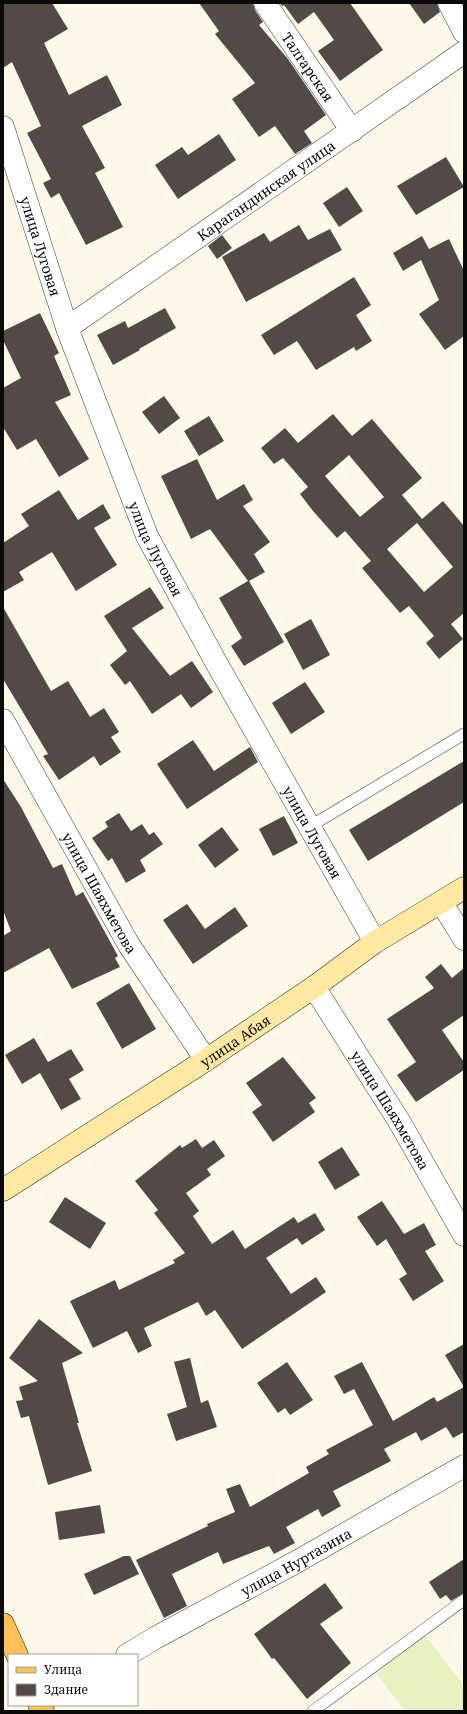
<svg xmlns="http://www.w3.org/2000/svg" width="467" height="1714" font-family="'Noto Serif',serif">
<rect width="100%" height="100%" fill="#fff7e7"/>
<path fill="#e8f2c1" d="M425,1635L464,1686V1711H405L376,1673Z"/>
<g fill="#534946" fill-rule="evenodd">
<path d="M3,3H52L68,29L44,43L69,95L107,75L122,105L82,126L105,168L95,173L123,227L86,245L59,193L51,198L43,183L51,179L27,133L41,126L12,62L3,68Z"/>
<path d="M199,3H253L255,10L263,22L259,25L288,59L326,115L304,131L312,143L295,154L275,126L259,137L232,99L255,83L215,34L219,31Z"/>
<path d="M280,3H350L383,50L340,81L318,51L334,40L314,12L298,24L284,5L282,6Z"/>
<path d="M409,3H437L440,12L424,24Z"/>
<path d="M219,134L236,160L178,199L155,165L182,147L188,155Z"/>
<path d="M446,157L464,187L416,215L397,186Z"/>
<path d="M347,187L363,211L339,227L323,203Z"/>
<path d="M299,225L308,240L330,229L342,250L246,302L222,257L264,233L270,242Z"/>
<path d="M222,235L232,248L217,259L208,246Z"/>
<path d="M422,236L429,249L449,239L464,271V336L445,350L419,314L439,300L421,260L403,271L393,253Z"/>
<path d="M354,277L371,305L356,315L372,341L356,351L354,347L316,370L297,341L274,355L261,335Z"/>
<path d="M165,308L176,328L139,349L140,350L113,365L97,335L125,321L128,328Z"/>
<path d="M40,313L59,353L54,356L71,395L55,402L89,459L59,477L36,439L17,450L3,427V388L21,378L3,340V331Z"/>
<path d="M164,396L180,418L159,434L142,412Z"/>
<path d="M333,414L352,436L372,419L422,478L402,495L422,519L443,501L464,526V613L451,624L463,639L439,659L426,643L434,636L409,606L400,613L362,568L371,561L345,531L337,538L313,511L300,494L308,487L283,458L274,464L261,448L285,428L298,443ZM349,455L384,497L360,517L325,476ZM417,523L453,567L424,592L387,549Z"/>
<path d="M209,416L224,441L199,456L184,431Z"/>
<path d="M197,459L217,500L244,484L253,500L243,506L270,542L254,554L265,572L249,581L284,642L244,666L231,646L242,638L219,598L248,581L210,529L191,539L161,476Z"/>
<path d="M59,490L78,520L103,504L111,518L94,528L117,565L76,591L52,552L19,572L24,580L3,592V543L29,526L21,514Z"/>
<path d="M150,587L164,608L132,628L170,676L192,661L213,692L191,708L181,694L152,714L130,681L125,685L110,665L127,651L104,616Z"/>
<path d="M3,607L51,691L68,681L90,717L104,708L119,732L111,737L121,752L100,766L94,756L59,780L43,756L48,754L3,679Z"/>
<path d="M311,619L330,655L303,670L284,634Z"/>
<path d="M305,682L325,712L291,734L272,703Z"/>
<path d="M193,740L214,771L250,747L258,762L187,809L157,764Z"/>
<path d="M464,761V802L368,861L349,830Z"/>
<path d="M3,779L21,807L53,868L62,864L76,896L83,892L118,956L115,958L120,967L72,989L49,948L3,973V936L11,931L3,910Z"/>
<path d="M119,813L131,831L142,824L149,835L154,832L163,844L140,860L146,871L126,883L112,858L108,861L92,838L108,827L105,822Z"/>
<path d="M284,816L298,843L273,856L259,829Z"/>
<path d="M222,827L239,850L215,868L198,845Z"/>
<path d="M187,904L205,929L235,907L248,926L193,964L163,920Z"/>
<path d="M441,964L452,978L464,968V1015L442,1030L464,1062V1070L416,1102L397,1075L416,1062L387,1019L434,988L425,977Z"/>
<path d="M129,983L156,1029L122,1049L96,1003Z"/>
<path d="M34,1038L48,1062L71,1049L84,1070L69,1079L81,1099L61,1110L40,1073L22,1084L5,1055Z"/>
<path d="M283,1057L316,1098L309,1103L315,1112L273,1142L252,1112L262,1105L246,1083Z"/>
<path d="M196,1139L202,1148L214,1140L225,1156L207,1169L211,1175L186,1193L199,1211L193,1216L212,1244L233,1230L245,1249L294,1217L298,1223L315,1213L325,1230L302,1245L297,1238L266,1258L291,1294L316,1277L326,1292L242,1349L215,1310L206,1316L198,1302L144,1328L152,1346L138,1353L127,1331L93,1348L70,1301L115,1280L119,1290L175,1263L173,1260L185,1253L154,1213L158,1210L135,1181L180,1145L182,1148Z"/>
<path d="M342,1147L360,1175L335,1190L318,1162Z"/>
<path d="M65,1197L106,1223L90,1249L49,1222Z"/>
<path d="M382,1201L404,1234L424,1223L436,1245L425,1251L444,1281L413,1301L399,1279L407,1274L386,1239L377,1246L357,1217Z"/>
<path d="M39,1319L83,1353L62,1363L79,1423H77L92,1471L48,1485L29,1416L21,1418L16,1401L23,1400L19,1387L38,1381L9,1358Z"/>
<path d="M464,1344V1432L453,1438L446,1427L421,1441L416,1432L384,1449L391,1461L333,1491L341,1506L322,1517L318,1509L286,1527L295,1543L274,1554L269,1546L223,1564L218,1552L172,1574L187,1606L164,1618L136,1560L208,1526L207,1524L235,1512L226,1489L240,1484L250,1507L309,1473L306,1467L329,1454L326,1450L373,1425L354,1389L344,1394L334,1376L362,1362L393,1421L434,1397L437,1402L464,1387L445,1355Z"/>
<path d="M190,1358L201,1403L208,1400L217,1427L176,1441L167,1414L187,1407L174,1362Z"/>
<path d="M287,1362L313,1400L290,1415L285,1408L278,1413L257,1383Z"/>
<path d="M100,1505L105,1533L59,1540L55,1512Z"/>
<path d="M124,1556H130L139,1574L94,1595L84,1574Z"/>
<path d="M464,1559V1593L451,1601L446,1595L440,1599L429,1582Z"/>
<path d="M325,1583L343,1608L320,1624L351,1663L307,1699L274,1658L272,1659L254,1634Z"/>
</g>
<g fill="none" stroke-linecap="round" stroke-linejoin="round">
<defs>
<g id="service">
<path d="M309,827L464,734"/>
<path d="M313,1711L464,1600"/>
</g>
<g id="minor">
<path id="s1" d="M265,3L352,131"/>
<path d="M449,3L464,32"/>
<path id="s2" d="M3,127L67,328L147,536L217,664L375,942"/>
<path id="s3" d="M67,328L464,52"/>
<path id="s4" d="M3,720L129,945L206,1060"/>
<path d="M441,902L464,939"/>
<path id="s5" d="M314,987L399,1121L464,1235"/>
<path id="s6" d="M127,1655L155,1638L298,1561L464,1466"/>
</g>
<g id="secondary">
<path id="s7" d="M3,1190L206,1060L314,987L375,942L464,888"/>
</g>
<g id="primary">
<path d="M3,1624L17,1655"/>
<path d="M39,1705L43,1711"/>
</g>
</defs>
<use href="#service" stroke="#3d3d3d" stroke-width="12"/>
<use href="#minor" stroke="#3d3d3d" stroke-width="23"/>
<use href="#secondary" stroke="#2c2c2c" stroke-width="23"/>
<use href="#primary" stroke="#1b1b1b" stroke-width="23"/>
<use href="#service" stroke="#fff" stroke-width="11"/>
<use href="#minor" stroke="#fff" stroke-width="22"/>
<use href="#secondary" stroke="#ffe9a2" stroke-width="22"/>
<use href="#primary" stroke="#ffc057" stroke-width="22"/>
</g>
<g text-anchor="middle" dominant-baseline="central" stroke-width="4" stroke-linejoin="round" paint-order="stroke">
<g font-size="14" fill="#0a0a0a" stroke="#fff">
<text stroke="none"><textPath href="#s1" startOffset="77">Талгарская</textPath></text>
<text stroke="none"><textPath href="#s3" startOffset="242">Карагандинская улица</textPath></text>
<text stroke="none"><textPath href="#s2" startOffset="125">улица Луговая</textPath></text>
<text stroke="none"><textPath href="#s2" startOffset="449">улица Луговая</textPath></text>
<text stroke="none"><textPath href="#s2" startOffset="773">улица Луговая</textPath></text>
<text stroke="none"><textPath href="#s4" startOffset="198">улица Шаяхметова</textPath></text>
<text stroke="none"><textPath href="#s7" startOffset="276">улица Абая</textPath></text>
<text stroke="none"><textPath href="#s5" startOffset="145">улица Шаяхметова</textPath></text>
<text stroke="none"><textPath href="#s6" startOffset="193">улица Нуртазина</textPath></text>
</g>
</g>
<rect width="467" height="1714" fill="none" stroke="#0a0a0a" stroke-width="8"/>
<rect x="8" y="1654" width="130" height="52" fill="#ffffff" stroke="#9d9d9d"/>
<rect x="16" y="1667" width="20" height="6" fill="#ffc057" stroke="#9d9d9d"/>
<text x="44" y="1674" font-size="12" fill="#0a0a0a">Улица</text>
<rect x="16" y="1684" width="20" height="12" fill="#534946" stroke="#9d9d9d"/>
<text x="44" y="1694" font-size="12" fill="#0a0a0a">Здание</text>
</svg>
